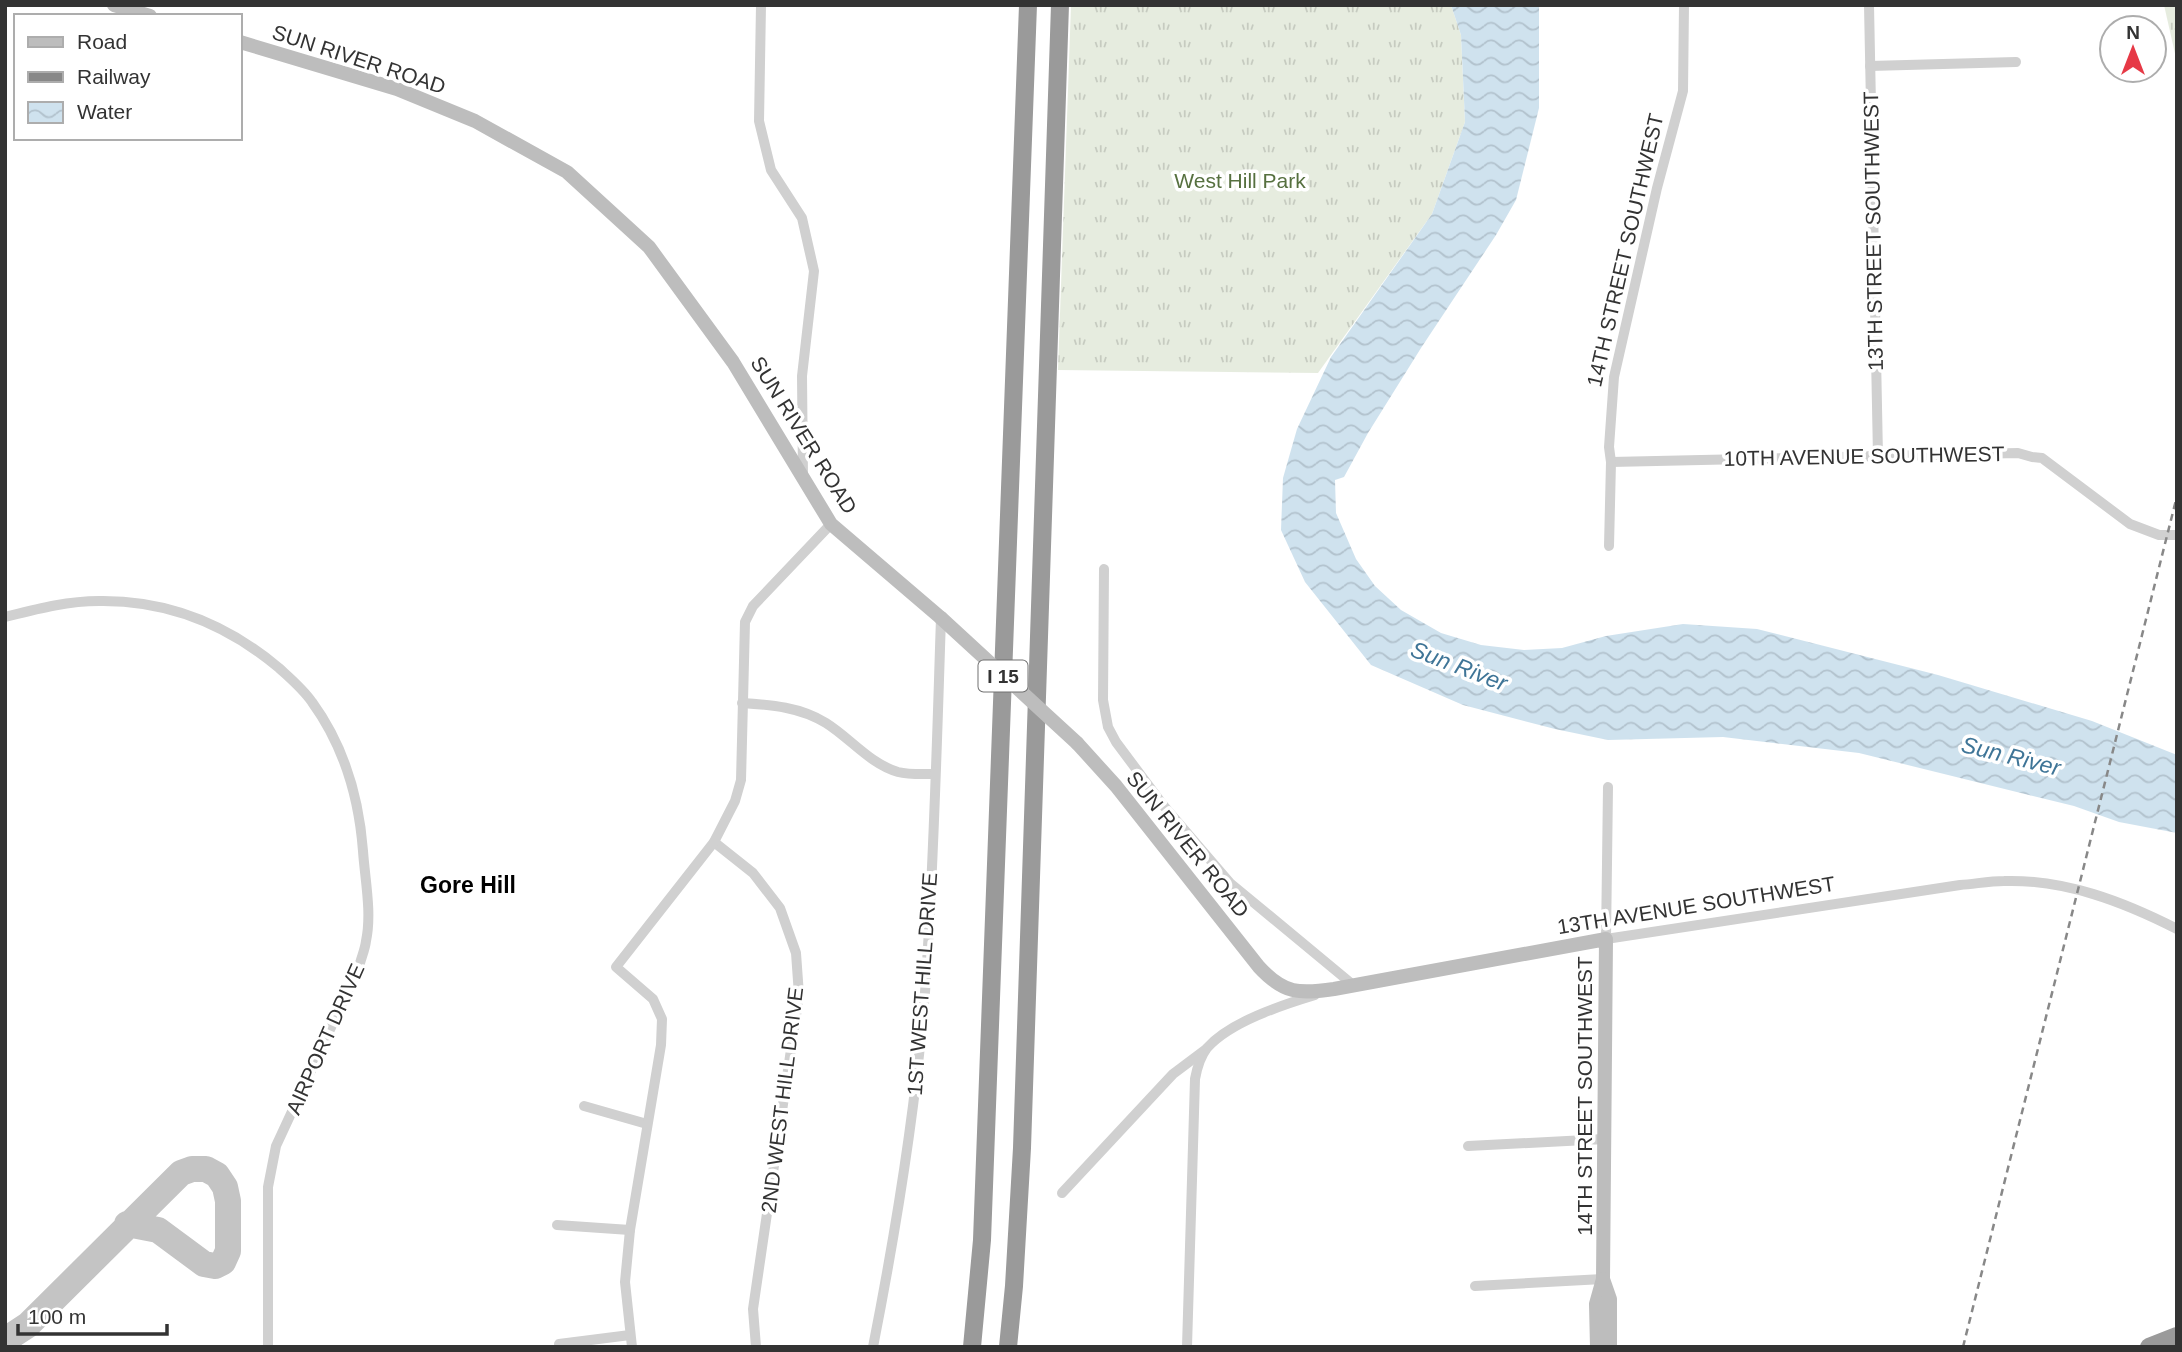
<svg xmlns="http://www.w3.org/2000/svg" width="2182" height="1352" font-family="Arial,sans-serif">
<defs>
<pattern id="grass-tufts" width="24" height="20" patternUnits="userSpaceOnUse" patternTransform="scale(1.75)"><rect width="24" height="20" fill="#e6ecdf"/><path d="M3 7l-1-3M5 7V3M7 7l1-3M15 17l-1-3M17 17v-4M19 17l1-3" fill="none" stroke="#c6cbc0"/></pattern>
<pattern id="water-waves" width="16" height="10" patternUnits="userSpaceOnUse" patternTransform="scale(1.75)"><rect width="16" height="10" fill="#cfe2ee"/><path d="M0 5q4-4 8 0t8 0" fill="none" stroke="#b2c2cd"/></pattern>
</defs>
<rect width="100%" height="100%" fill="#fff"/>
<g fill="url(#grass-tufts)">
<path d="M1071,5H1451L1461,35L1465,122L1432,214L1318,373L1058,370Z"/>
<path d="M2164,5H2177V60L2176,58Z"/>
</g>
<path fill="url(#water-waves)" d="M1451,5H1539V108L1516,200L1496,235L1421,348L1368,433L1344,477L1335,480L1336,513L1356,559L1375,586L1401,610L1441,633L1481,645L1524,650L1562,648L1606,636L1683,624L1757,629L1938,675L2092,721L2177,755V833L2119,822L2074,806L1859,753L1723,737L1608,740L1555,729L1463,705L1371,665L1305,582L1281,530L1283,478L1297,429L1331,357L1432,214L1465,122L1461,35Z"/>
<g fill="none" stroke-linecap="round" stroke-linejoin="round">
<path stroke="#c4c4c4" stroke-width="26" d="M5,1340L28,1325L181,1173L192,1169H206L217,1175L225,1187L228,1201V1251L223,1262L215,1266L204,1264L158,1230L127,1224"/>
<g stroke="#d0d0d0" stroke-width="10">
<path d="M761,5L759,121L771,170L802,218L814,271L802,376L803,477"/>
<path d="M1869,5L1878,456"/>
<path d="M1870,66L2016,62"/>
<path d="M1611,462L2018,453L2032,457L2042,458L2130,524L2159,535H2177"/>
<path d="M1609,546L1611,462L1609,447L1614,377L1657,188L1683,91L1684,5"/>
<path d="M1104,569L1103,700L1108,727L1116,742L1163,805L1230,883L1352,984"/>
<path d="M5,617C37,609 67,601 99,601C167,600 228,625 279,668C291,679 303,689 312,702C344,746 359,798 363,851C365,880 372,913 366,941C365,950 361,958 359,967L276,1146L268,1187V1347"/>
<path d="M742,703C772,705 800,707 826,723C850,738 870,764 898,772C910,775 923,774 935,774"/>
<path d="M1608,787L1606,939L1960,885C1975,884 1989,881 2004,881C2065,879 2124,902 2177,929"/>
<path d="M714,842L753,873L780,908L796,953L799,995L753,1309L756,1347"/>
<path d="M584,1106L647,1124"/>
<path d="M1468,1146L1605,1139"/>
<path d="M1062,1193L1173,1074L1205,1050"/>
<path d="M557,1225L630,1230"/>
<path d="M1475,1286L1603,1279"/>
<path d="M559,1344L630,1335"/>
<path d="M632,1347L625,1282L630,1230L661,1045L662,1019L653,999L616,967L714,842L735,801L741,780L745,622L753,606L831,524"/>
<path d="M873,1347C897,1225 917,1103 926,979C934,859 937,738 941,618"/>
<path d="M1187,1347L1195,1079C1197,1068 1200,1057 1207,1048C1230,1022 1282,1005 1315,995"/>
</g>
<g stroke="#bdbdbd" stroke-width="14">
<path d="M114,5L150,16"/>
<path d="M240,42L397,89L475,121L567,172L649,247L733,362L831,524L941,618"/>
<path d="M1077,743L1116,786L1259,967C1284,994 1299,994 1334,989L1606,939L1603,1279L1596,1304L1597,1347"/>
<path d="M1603,1279L1610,1299V1347"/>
</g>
<g stroke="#9a9a9a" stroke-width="18">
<path d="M972,1347L982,1240L1028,5"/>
<path d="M1008,1347L1014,1286L1022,1148L1060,5"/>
<path d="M2149,1347L2177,1336"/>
</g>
<path stroke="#888" stroke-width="2.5" stroke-dasharray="7 5" stroke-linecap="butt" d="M1963,1347L2177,496"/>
<path stroke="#bdbdbd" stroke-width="14" d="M941,618L1077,743"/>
</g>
<g text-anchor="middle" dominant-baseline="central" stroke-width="7" stroke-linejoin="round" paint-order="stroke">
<rect fill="#fff" stroke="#707070" stroke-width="2" x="978.5" y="660.5" width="49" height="31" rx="5"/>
<g font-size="19" font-weight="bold" fill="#333">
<text x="1003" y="676">I 15</text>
</g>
<g font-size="21" fill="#333" stroke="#fff">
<text transform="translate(359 59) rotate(18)">SUN RIVER ROAD</text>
<text transform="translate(1873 231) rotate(-91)">13TH STREET SOUTHWEST</text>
<text transform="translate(1625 250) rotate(-77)">14TH STREET SOUTHWEST</text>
<text transform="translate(804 435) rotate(58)">SUN RIVER ROAD</text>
<text transform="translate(1864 456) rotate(-1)">10TH AVENUE SOUTHWEST</text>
<text transform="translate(1188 844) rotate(51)">SUN RIVER ROAD</text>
<text transform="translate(1696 905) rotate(-9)">13TH AVENUE SOUTHWEST</text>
<text transform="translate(922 984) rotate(-86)">1ST WEST HILL DRIVE</text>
<text transform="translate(325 1039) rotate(-66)">AIRPORT DRIVE</text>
<text transform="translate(1584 1096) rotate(-90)">14TH STREET SOUTHWEST</text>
<text transform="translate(782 1100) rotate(-83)">2ND WEST HILL DRIVE</text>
</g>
<g font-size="21" fill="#56703f" stroke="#fff">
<text x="1240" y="180">West Hill Park</text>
</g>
<g font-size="23" font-style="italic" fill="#3f7597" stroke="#fff">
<text transform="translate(1459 666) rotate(21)">Sun River</text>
<text transform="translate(2011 756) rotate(14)">Sun River</text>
</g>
<g font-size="23" font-weight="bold" fill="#000" stroke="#fff">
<text x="468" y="885">Gore Hill</text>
</g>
</g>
<rect width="2182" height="1352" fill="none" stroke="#333333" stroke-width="14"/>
<rect x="14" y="14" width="228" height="126" fill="#ffffff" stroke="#adadad" stroke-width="2"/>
<rect x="28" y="37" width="35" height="10" fill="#bdbdbd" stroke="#adadad" stroke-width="2"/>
<text x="77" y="49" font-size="21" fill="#333333">Road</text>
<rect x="28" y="72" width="35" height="10" fill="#888888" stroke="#adadad" stroke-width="2"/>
<text x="77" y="84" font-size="21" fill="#333333">Railway</text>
<rect x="28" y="102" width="35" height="21" fill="url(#water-waves)" stroke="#adadad" stroke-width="2"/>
<text x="77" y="119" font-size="21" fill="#333333">Water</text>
<g transform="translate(2133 49)"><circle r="33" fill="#ffffff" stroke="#adadad" stroke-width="2"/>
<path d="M0-5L12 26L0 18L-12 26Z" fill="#e63946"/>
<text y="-10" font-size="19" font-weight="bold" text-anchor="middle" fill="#333333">N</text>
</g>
<path d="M18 1324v10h149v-10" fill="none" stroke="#333333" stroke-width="3.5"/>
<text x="28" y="1324" font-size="21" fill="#333333" stroke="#ffffff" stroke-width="5" paint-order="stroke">100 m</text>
</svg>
